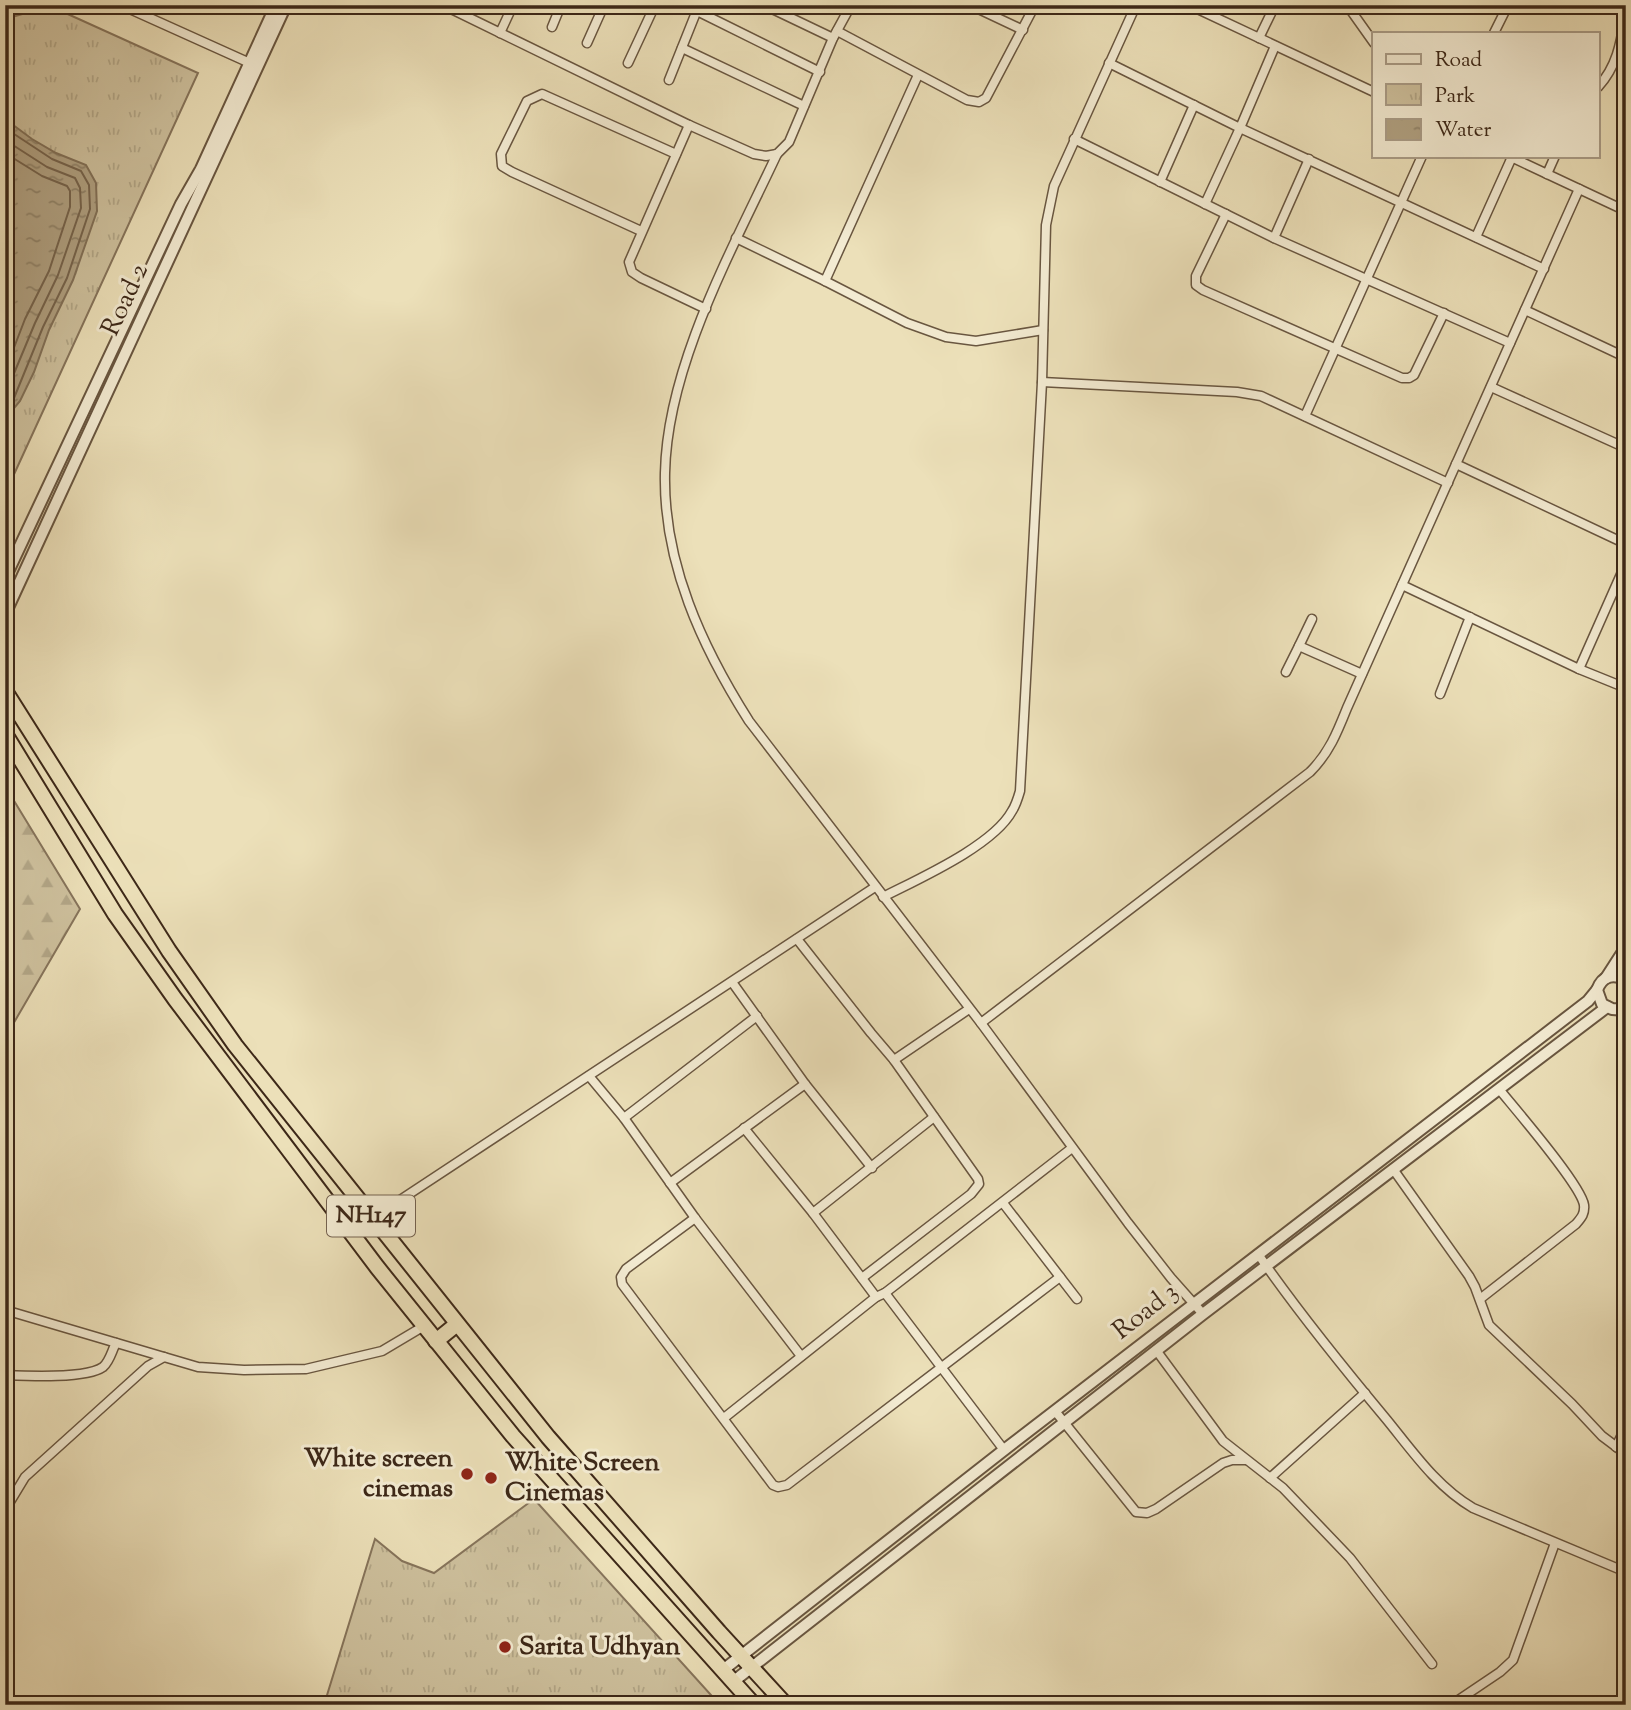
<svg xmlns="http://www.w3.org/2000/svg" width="1631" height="1710" font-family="'Sorts Mill Goudy',serif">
<defs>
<pattern id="forest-firs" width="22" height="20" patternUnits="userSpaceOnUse" patternTransform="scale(1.75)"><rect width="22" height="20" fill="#cec19e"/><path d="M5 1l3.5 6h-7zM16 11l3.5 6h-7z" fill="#b2a687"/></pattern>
<pattern id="park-tufts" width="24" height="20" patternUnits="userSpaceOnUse" patternTransform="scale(1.75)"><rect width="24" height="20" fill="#cec19e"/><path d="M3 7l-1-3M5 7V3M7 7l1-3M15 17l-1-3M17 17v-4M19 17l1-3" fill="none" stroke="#b2a687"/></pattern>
<pattern id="water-ripples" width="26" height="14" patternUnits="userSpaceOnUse" patternTransform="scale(1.75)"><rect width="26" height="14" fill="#b0a182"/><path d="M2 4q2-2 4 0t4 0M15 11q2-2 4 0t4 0" fill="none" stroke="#908369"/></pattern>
</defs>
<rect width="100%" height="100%" fill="#ece0b9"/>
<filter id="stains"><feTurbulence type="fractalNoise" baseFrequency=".00286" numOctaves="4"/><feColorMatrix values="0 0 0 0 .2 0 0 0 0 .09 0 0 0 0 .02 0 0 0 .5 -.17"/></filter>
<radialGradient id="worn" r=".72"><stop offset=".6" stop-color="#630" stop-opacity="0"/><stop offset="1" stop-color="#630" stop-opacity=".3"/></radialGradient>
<path fill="url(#forest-firs)" stroke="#86745b" stroke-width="2" d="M5,786L80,909L5,1038Z"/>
<g fill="url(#park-tufts)" stroke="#86745b" stroke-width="2">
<path d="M50,6L198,73L5,494V19Z"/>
<path d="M534,1499L720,1705H324L375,1539L402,1561L434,1573Z"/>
</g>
<path fill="url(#water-ripples)" stroke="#827158" stroke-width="2" d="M5,119L32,139L56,153L86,165L96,183L97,211L73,280L49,330L34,372L20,401L5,419Z"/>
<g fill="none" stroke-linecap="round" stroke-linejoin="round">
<g stroke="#76644d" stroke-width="2">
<path d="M5,128L52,159L81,171L89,185L90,209L67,278L43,327L14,398L5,410"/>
<path d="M5,140L47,167L75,178L80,188L81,208L58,275L35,323L5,395"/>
<path d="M5,153L42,176L67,186L70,191V207L49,271L25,319L5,371"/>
</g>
<defs>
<g id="minor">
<path d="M121,5L252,64"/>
<path d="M443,5L689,125L754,154L766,156L777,154L789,142L833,38L851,5"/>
<path d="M764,5L833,38"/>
<path d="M970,5L1023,30"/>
<path d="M1189,5L1374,92"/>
<path d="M1347,5L1374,43"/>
<path d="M697,11L820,72"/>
<path d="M552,27L561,5"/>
<path d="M837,31L967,100L979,102L986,98L1035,5"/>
<path d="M500,33L513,5"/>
<path d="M1494,33L1508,5"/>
<path d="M1259,38L1275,5"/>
<path d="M587,43L604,5"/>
<path d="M682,48L804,106"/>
<path d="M628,63L655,5"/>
<path d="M1109,63L1240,128L1275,46"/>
<path d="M669,80L699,5"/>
<path d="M1598,87C1618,65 1621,41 1626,12"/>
<path d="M689,125L629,262L632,272L641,278L706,309"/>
<path d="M1074,139L1274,238"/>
<path d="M777,154C732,250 667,366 665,473C663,563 702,647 749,721L981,1023L1128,1223L1171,1278L1203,1314"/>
<path d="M1509,156L1626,211"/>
<path d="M1309,159L1274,238L1510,343"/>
<path d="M1547,174L1555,156"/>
<path d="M1160,182L1194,105"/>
<path d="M1205,204L1240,128L1544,269"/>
<path d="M1226,214L1196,276V285L1203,290L1402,378H1409L1414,375L1444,313"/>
<path d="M641,231L512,172L502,166L501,154L527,101L542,94L676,154"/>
<path d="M1476,237L1512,157"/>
<path d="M736,238L825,281L907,323L946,337L976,341L1043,330"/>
<path d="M825,281L918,75"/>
<path d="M1525,310L1625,357"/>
<path d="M1042,382L1237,392L1261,396L1448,483"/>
<path d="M1491,387L1626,448"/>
<path d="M1305,416L1422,156"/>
<path d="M1456,464L1626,544"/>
<path d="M1402,585L1579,669L1626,688"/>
<path d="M1312,619L1299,646L1362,674"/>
<path d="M1579,669L1626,563"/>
<path d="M1286,672L1299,646"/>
<path d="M1440,694L1470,617"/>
<path d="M883,897C918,879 993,846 1012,811C1016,805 1018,798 1020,791L1042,382L1046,225L1054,186L1136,5"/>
<path d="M797,939L871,1033L894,1060L978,1179L979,1184L971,1194L862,1278"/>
<path d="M732,982L805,1084L872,1168"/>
<path d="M981,1023L1310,772C1329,753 1337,733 1347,708L1579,189"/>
<path d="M894,1060L969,1009"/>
<path d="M589,1076L624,1118L695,1218L801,1356"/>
<path d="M624,1118L757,1016"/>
<path d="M744,1128L813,1213L876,1297"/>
<path d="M1393,1169L1469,1276L1475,1287L1489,1325L1572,1404L1602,1436L1626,1454"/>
<path d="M670,1183L805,1084"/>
<path d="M1003,1203L1077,1299"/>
<path d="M813,1213L934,1117"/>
<path d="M695,1218L626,1269L621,1277L622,1284L773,1485L778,1487L787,1485L1060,1277"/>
<path d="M374,1220L391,1206L875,887"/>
<path d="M1258,1254C1298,1312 1342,1366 1387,1420C1413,1452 1437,1487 1473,1508L1626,1572"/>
<path d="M885,1293L1004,1450"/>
<path d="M1480,1299L1576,1224C1581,1218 1585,1214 1584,1205C1581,1185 1516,1110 1499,1089"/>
<path d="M5,1310L164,1357"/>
<path d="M1156,1350L1223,1441L1283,1488L1350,1558L1432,1664"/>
<path d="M5,1375C27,1376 86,1379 103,1367C110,1361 112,1350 116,1343"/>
<path d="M1055,1411L1136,1512L1147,1513L1156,1509L1223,1463L1232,1460H1246"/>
<path d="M724,1418L876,1297L885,1293L1072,1148"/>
<path d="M1616,1447L1626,1426"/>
<path d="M1270,1478L1365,1393"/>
<path d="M5,1510L25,1477L148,1366L164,1357L198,1367L244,1370L306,1369L382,1351L424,1326"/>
<path d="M1451,1705L1500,1672L1513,1660L1555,1543"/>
</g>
<g id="tertiary">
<path d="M5,578L181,204L201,169L276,5"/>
<path d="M5,614L286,5"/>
<path d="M1606,978L1626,947"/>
<path d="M1626,981C1614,972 1602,976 1597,990L1602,1004L1612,1009L1626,1010"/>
<path d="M723,1670L1004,1450L1588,1001L1597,990"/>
<path d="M734,1681L1203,1314L1607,1007"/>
</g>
<g id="trunk">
<path d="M5,691L169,951L235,1045L548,1437L719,1632L786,1705"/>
<path d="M5,734L115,914L175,999L377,1267L513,1436L754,1705"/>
<path d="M436,1341L457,1324"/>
</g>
</defs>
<use href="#minor" stroke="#695640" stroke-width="11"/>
<use href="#tertiary" stroke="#695640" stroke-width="14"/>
<use href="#trunk" stroke="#3d2818" stroke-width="18"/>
<use href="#minor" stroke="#f3ebd2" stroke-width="8"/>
<use href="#tertiary" stroke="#f3ebd2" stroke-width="10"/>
<use href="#trunk" stroke="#ece0b9" stroke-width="14"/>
</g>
<g fill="#8f2418" stroke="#f3ebd2" stroke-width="2.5">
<circle cx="467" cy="1474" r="7"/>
<circle cx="491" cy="1478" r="7"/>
<circle cx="505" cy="1647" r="7"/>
</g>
<g text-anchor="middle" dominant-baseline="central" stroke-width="6" stroke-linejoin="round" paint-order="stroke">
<rect fill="#f3ebd2" stroke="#746250" stroke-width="2" x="327" y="1195.5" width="88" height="41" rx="5"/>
<g font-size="24" font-weight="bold" fill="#3d2818">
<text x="371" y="1216">NH147</text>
</g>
<g font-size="26" fill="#3d2818" stroke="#f3ebd2">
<text transform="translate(126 300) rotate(-65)">Road 2</text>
<text transform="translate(1146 1312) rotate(-38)">Road 3</text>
</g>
<g font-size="26" font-weight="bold" fill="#3d2818" stroke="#f3ebd2" text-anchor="start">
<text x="453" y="1459" text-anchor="end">White screen<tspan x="453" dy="30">cinemas</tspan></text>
<text x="505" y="1463">White Screen<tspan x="505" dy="30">Cinemas</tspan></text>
<text x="519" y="1647">Sarita Udhyan</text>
</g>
</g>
<rect width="1631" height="1710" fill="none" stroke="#ece0b9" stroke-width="28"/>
<rect x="7" y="7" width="1617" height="1696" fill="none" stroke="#3d2818" stroke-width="3.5"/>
<rect x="14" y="14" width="1603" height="1682" fill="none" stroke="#3d2818" stroke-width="2"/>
<rect x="1372" y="32" width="228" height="126" fill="#f3ebd2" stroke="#aa9d88" stroke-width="2"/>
<rect x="1386" y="54" width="35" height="10" fill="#f3ebd2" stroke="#aa9d88" stroke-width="2"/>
<text x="1435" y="66" font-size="21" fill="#3d2818">Road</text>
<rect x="1386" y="84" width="35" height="21" fill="url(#park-tufts)" stroke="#aa9d88" stroke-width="2"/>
<text x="1435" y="102" font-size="21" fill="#3d2818">Park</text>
<rect x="1386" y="119" width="35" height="21" fill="url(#water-ripples)" stroke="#aa9d88" stroke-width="2"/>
<text x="1435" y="136" font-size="21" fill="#3d2818">Water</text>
<rect width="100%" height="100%" filter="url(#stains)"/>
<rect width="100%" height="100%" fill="url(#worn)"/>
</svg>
